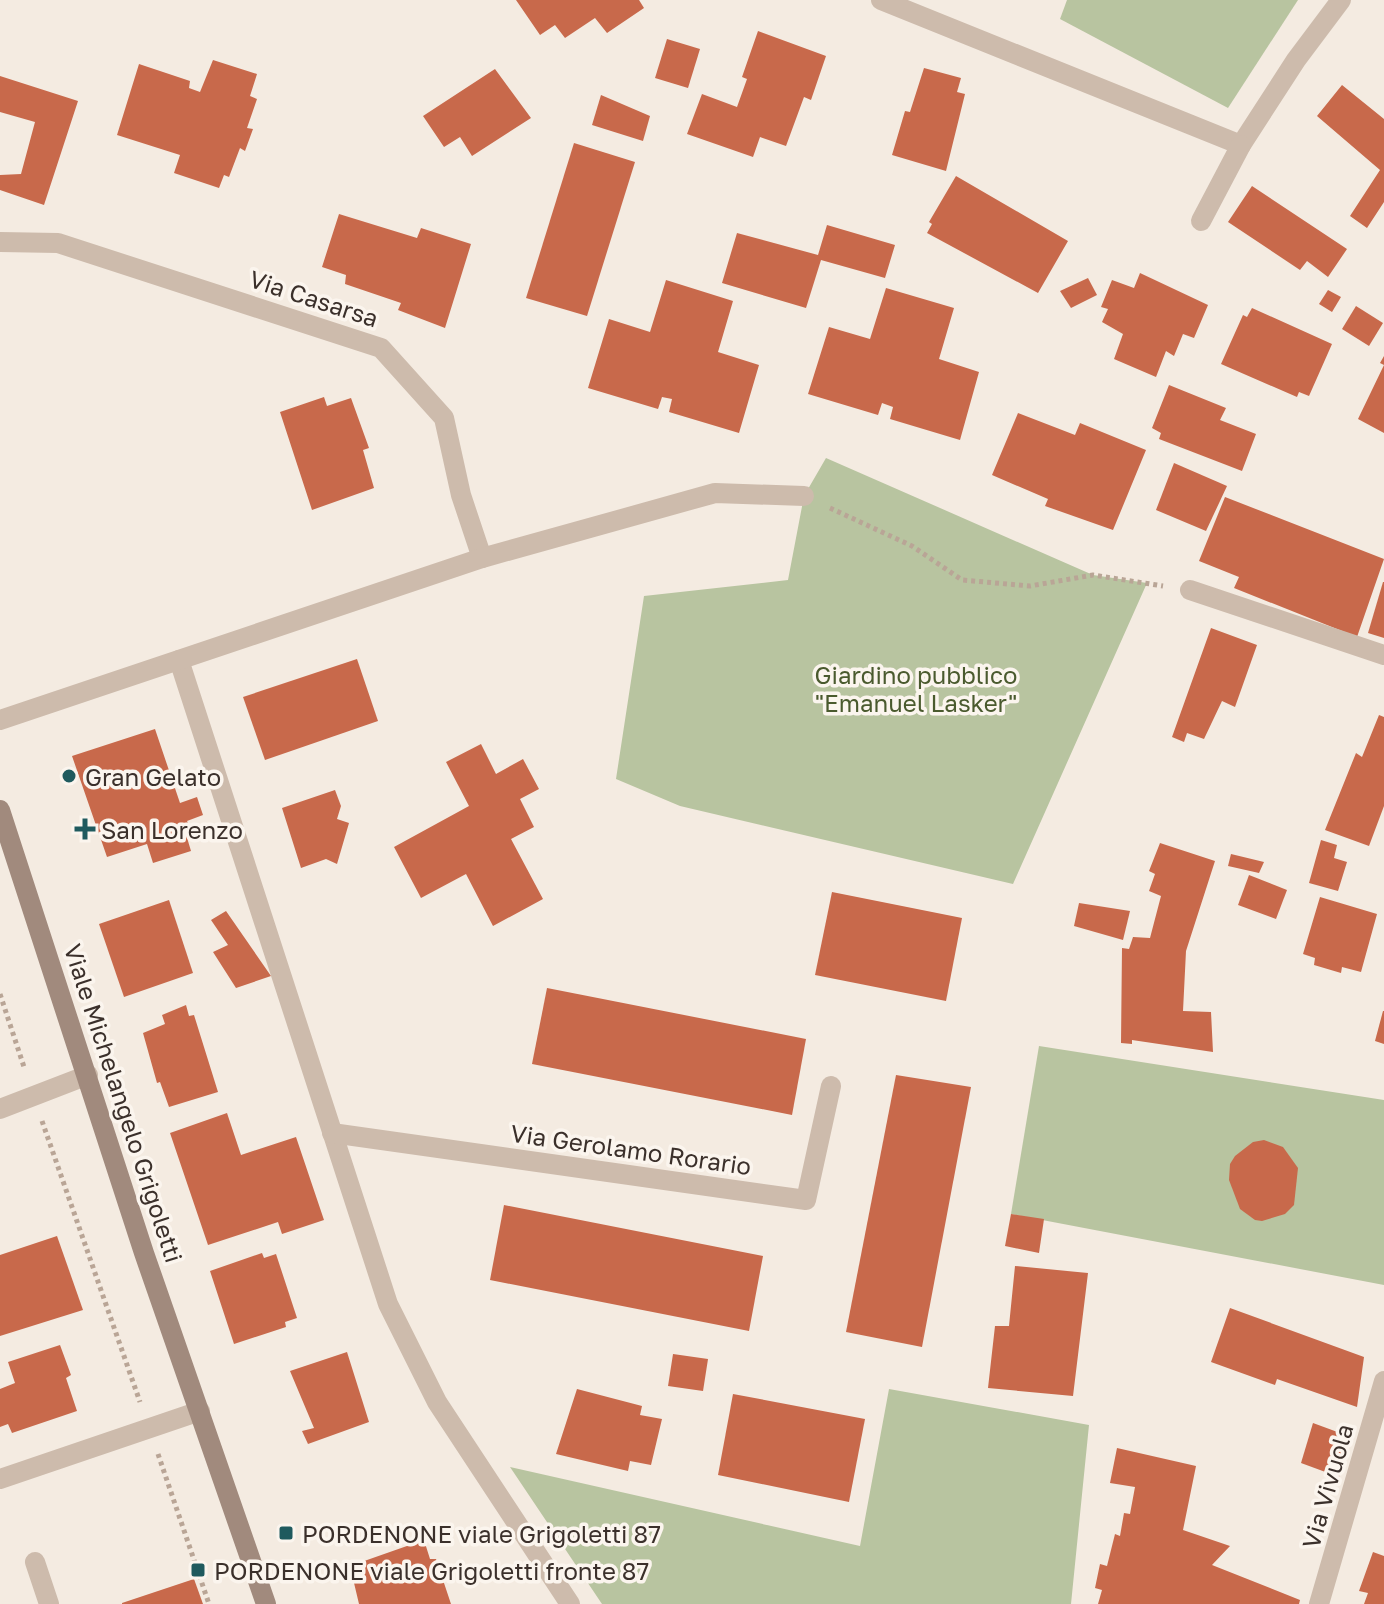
<svg xmlns="http://www.w3.org/2000/svg" width="1384" height="1604" font-family="'Golos Text',sans-serif">
<rect width="100%" height="100%" fill="#f4ebe1"/>
<g fill="#b8c4a0">
<path d="M1067,0H1298L1228,108L1060,19Z"/>
<path d="M826,458L1093,575L1147,583L1013,884L680,806L616,779L644,596L788,580L804,496Z"/>
<path d="M1039,1046L1384,1100V1285L1011,1214Z"/>
<path d="M889,1389L1089,1425L1071,1604H602L510,1467L860,1546Z"/>
</g>
<g fill="#c8694b">
<path d="M516,0H639L644,8L607,33L595,18L565,38L555,25L540,35Z"/>
<path d="M758,31L826,56L811,100L804,97L786,146L760,137L753,157L687,134L702,94L737,107L747,79L742,77Z"/>
<path d="M667,39L700,49L688,88L655,78Z"/>
<path d="M213,60L257,74L250,96L257,99L247,128L253,129L245,151L240,148L229,177L224,175L219,188L174,173L180,155L117,135L139,64L190,81L189,88L200,92Z"/>
<path d="M924,68L961,78L957,92L965,94L946,171L892,155L905,111L910,112Z"/>
<path d="M495,69L531,118L472,156L460,137L444,147L423,116Z"/>
<path d="M0,76L78,101L44,205L0,190V175L21,174L35,122L0,112Z"/>
<path d="M1342,85L1384,119V202L1367,228L1350,216L1380,170L1317,116Z"/>
<path d="M601,95L650,116L643,141L592,125Z"/>
<path d="M574,143L635,162L587,316L526,298Z"/>
<path d="M956,176L1068,241L1038,293L927,233L932,224L929,222Z"/>
<path d="M1252,186L1347,249L1328,277L1307,261L1300,270L1228,222Z"/>
<path d="M339,214L417,238L421,228L471,244L445,328L398,310L401,303L345,284L346,275L322,267Z"/>
<path d="M827,225L895,245L885,278L821,260L806,308L722,283L737,233L818,255Z"/>
<path d="M1140,273L1208,305L1194,338L1183,334L1174,356L1166,351L1156,377L1114,359L1123,334L1102,322L1108,309L1101,307L1112,280L1134,288Z"/>
<path d="M1088,278L1097,295L1071,308L1060,291Z"/>
<path d="M666,280L733,301L718,352L759,365L739,433L669,412L672,399L662,397L658,409L588,388L609,319L650,332Z"/>
<path d="M886,288L954,308L939,359L979,372L960,440L890,419L893,407L882,403L878,415L808,394L829,327L870,339Z"/>
<path d="M1328,290L1341,297L1332,312L1319,304Z"/>
<path d="M1356,306L1383,323L1369,346L1342,329Z"/>
<path d="M1252,308L1332,344L1309,396L1299,392L1297,397L1221,364L1243,315L1247,317Z"/>
<path d="M1384,356V433L1358,419L1384,365L1380,363Z"/>
<path d="M1169,385L1226,408L1220,420L1256,434L1242,471L1159,439L1161,433L1152,428Z"/>
<path d="M324,397L327,406L351,398L369,448L363,450L374,488L312,510L280,412Z"/>
<path d="M1018,413L1075,435L1080,423L1146,450L1113,530L1045,506L1048,499L992,475Z"/>
<path d="M1174,463L1227,486L1206,531L1156,510Z"/>
<path d="M1225,497L1384,559L1357,637L1234,588L1239,577L1199,561Z"/>
<path d="M1383,582H1384V638L1368,633Z"/>
<path d="M1211,628L1257,645L1235,707L1222,701L1204,739L1187,733L1184,742L1172,737Z"/>
<path d="M357,659L378,721L265,760L243,697Z"/>
<path d="M1379,715L1384,717V806L1369,846L1325,830L1356,753L1362,757Z"/>
<path d="M155,729L180,803L197,797L203,815L187,821L191,829L185,831L191,851L153,863L147,844L107,857L72,756Z"/>
<path d="M481,744L496,774L523,759L539,789L520,799L534,827L511,839L543,899L493,926L466,874L421,898L394,847L469,806L446,762Z"/>
<path d="M335,790L341,806L337,819L349,823L337,864L326,859L301,868L282,808Z"/>
<path d="M1321,840L1337,845L1334,858L1347,862L1338,891L1309,883Z"/>
<path d="M1160,843L1215,861L1186,951L1183,1011L1211,1012L1213,1052L1132,1040V1044L1121,1043L1122,948L1129,949L1133,937L1150,938L1161,896L1149,891L1155,874L1149,871Z"/>
<path d="M1231,854L1264,862L1259,873L1228,866Z"/>
<path d="M1249,875L1287,890L1276,919L1238,905Z"/>
<path d="M832,892L962,918L946,1001L815,975Z"/>
<path d="M1320,897L1377,914L1361,972L1342,967L1341,973L1314,965L1315,958L1303,954Z"/>
<path d="M169,900L193,973L124,997L99,924Z"/>
<path d="M1079,903L1130,911L1123,940L1074,926Z"/>
<path d="M226,911L271,976L236,988L213,952L228,945L211,920Z"/>
<path d="M547,988L806,1039L792,1115L532,1064Z"/>
<path d="M186,1005L189,1016L194,1015L218,1092L169,1107L160,1082L157,1083L143,1033L165,1024L162,1015Z"/>
<path d="M1383,1011H1384V1044L1375,1041Z"/>
<path d="M896,1075L971,1087L922,1347L846,1332Z"/>
<path d="M227,1113L241,1155L296,1137L324,1220L282,1234L278,1222L208,1245L170,1133Z"/>
<path d="M1264,1140L1283,1147L1298,1168L1294,1205L1285,1214L1262,1221L1255,1220L1240,1209L1229,1180L1230,1164L1235,1156L1253,1142Z"/>
<path d="M504,1205L763,1256L749,1331L490,1280Z"/>
<path d="M1011,1214L1044,1219L1039,1253L1005,1246Z"/>
<path d="M57,1236L83,1310L0,1336V1255Z"/>
<path d="M262,1253L264,1258L276,1254L297,1318L285,1322L286,1327L234,1344L210,1271Z"/>
<path d="M1015,1266L1088,1273L1073,1396L988,1388L995,1326H1009Z"/>
<path d="M1230,1308L1364,1357L1357,1407L1277,1379L1275,1385L1211,1362Z"/>
<path d="M60,1345L71,1375L66,1378L77,1411L12,1433L8,1424L0,1427V1389L15,1383L8,1362Z"/>
<path d="M347,1352L369,1422L308,1444L302,1431L314,1428L290,1371Z"/>
<path d="M673,1354L708,1359L703,1391L668,1386Z"/>
<path d="M577,1389L642,1406L640,1415L662,1419L651,1465L630,1461L628,1471L556,1454Z"/>
<path d="M733,1394L865,1419L849,1502L718,1475Z"/>
<path d="M1313,1423L1351,1437L1339,1477L1301,1463Z"/>
<path d="M1117,1448L1196,1466L1183,1530L1230,1546L1212,1565L1300,1600L1299,1604H1098L1102,1590L1095,1588L1100,1564L1107,1566L1115,1534L1120,1536L1124,1513L1130,1514L1135,1487L1110,1483Z"/>
<path d="M424,1540L430,1559H436L451,1604H359L350,1566Z"/>
<path d="M1373,1552L1384,1556V1604H1364L1368,1593L1359,1591Z"/>
<path d="M194,1579L203,1604H122V1603Z"/>
</g>
<g fill="none" stroke-linecap="round" stroke-linejoin="round">
<g stroke="#b9a596" stroke-width="5" stroke-dasharray="4 4" stroke-linecap="butt">
<path d="M830,508L912,546L962,580L1030,586L1093,575L1163,586"/>
<path d="M0,994L25,1070"/>
<path d="M42,1121L140,1402"/>
<path d="M158,1454L209,1604"/>
</g>
<g stroke="#cdbbac" stroke-width="20">
<path d="M881,0L1241,145L1296,60L1341,0"/>
<path d="M1201,221L1241,145"/>
<path d="M0,242L58,243L381,348L444,418L461,495L482,558"/>
<path d="M1190,590L1384,655"/>
<path d="M179,660L388,1304L437,1402L570,1604"/>
<path d="M0,720L482,558L715,493L804,496"/>
<path d="M0,1109L88,1075"/>
<path d="M332,1133L806,1200L831,1086"/>
<path d="M0,1479L200,1411"/>
<path d="M35,1562L49,1604"/>
<path d="M1319,1604L1384,1381"/>
</g>
<path stroke="#a18a7d" stroke-width="20" d="M0,810L144,1253L266,1604"/>
</g>
<g fill="#1f5a5e" stroke="#fbf5ee" stroke-width="3">
<circle cx="69" cy="776" r="8"/>
<path d="M81 817h8v8h8v8h-8v8h-8v-8h-8v-8h8z"/>
<rect x="278" y="1525" width="16" height="16" rx="4"/>
<rect x="190" y="1562" width="16" height="16" rx="4"/>
</g>
<g text-anchor="middle" dominant-baseline="central" stroke-width="7" stroke-linejoin="round" paint-order="stroke">
<g font-size="24" fill="#3b302b" stroke="#fbf5ee">
<text transform="translate(314 298) rotate(18)">Via Casarsa</text>
<text transform="translate(124 1103) rotate(72)">Viale Michelangelo Grigoletti</text>
<text transform="translate(631 1149) rotate(8)">Via Gerolamo Rorario</text>
<text transform="translate(1327 1486) rotate(-74)">Via Vivuola</text>
</g>
<g font-size="24" fill="#4a5a2e" stroke="#fbf5ee">
<text x="916" y="674">Giardino pubblico<tspan x="916" dy="28">"Emanuel Lasker"</tspan></text>
</g>
<g font-size="24" fill="#3b302b" stroke="#fbf5ee" text-anchor="start">
<text x="85" y="776">Gran Gelato</text>
<text x="101" y="829">San Lorenzo</text>
<text x="302" y="1533">PORDENONE viale Grigoletti 87</text>
<text x="214" y="1570">PORDENONE viale Grigoletti fronte 87</text>
</g>
</g>
</svg>
